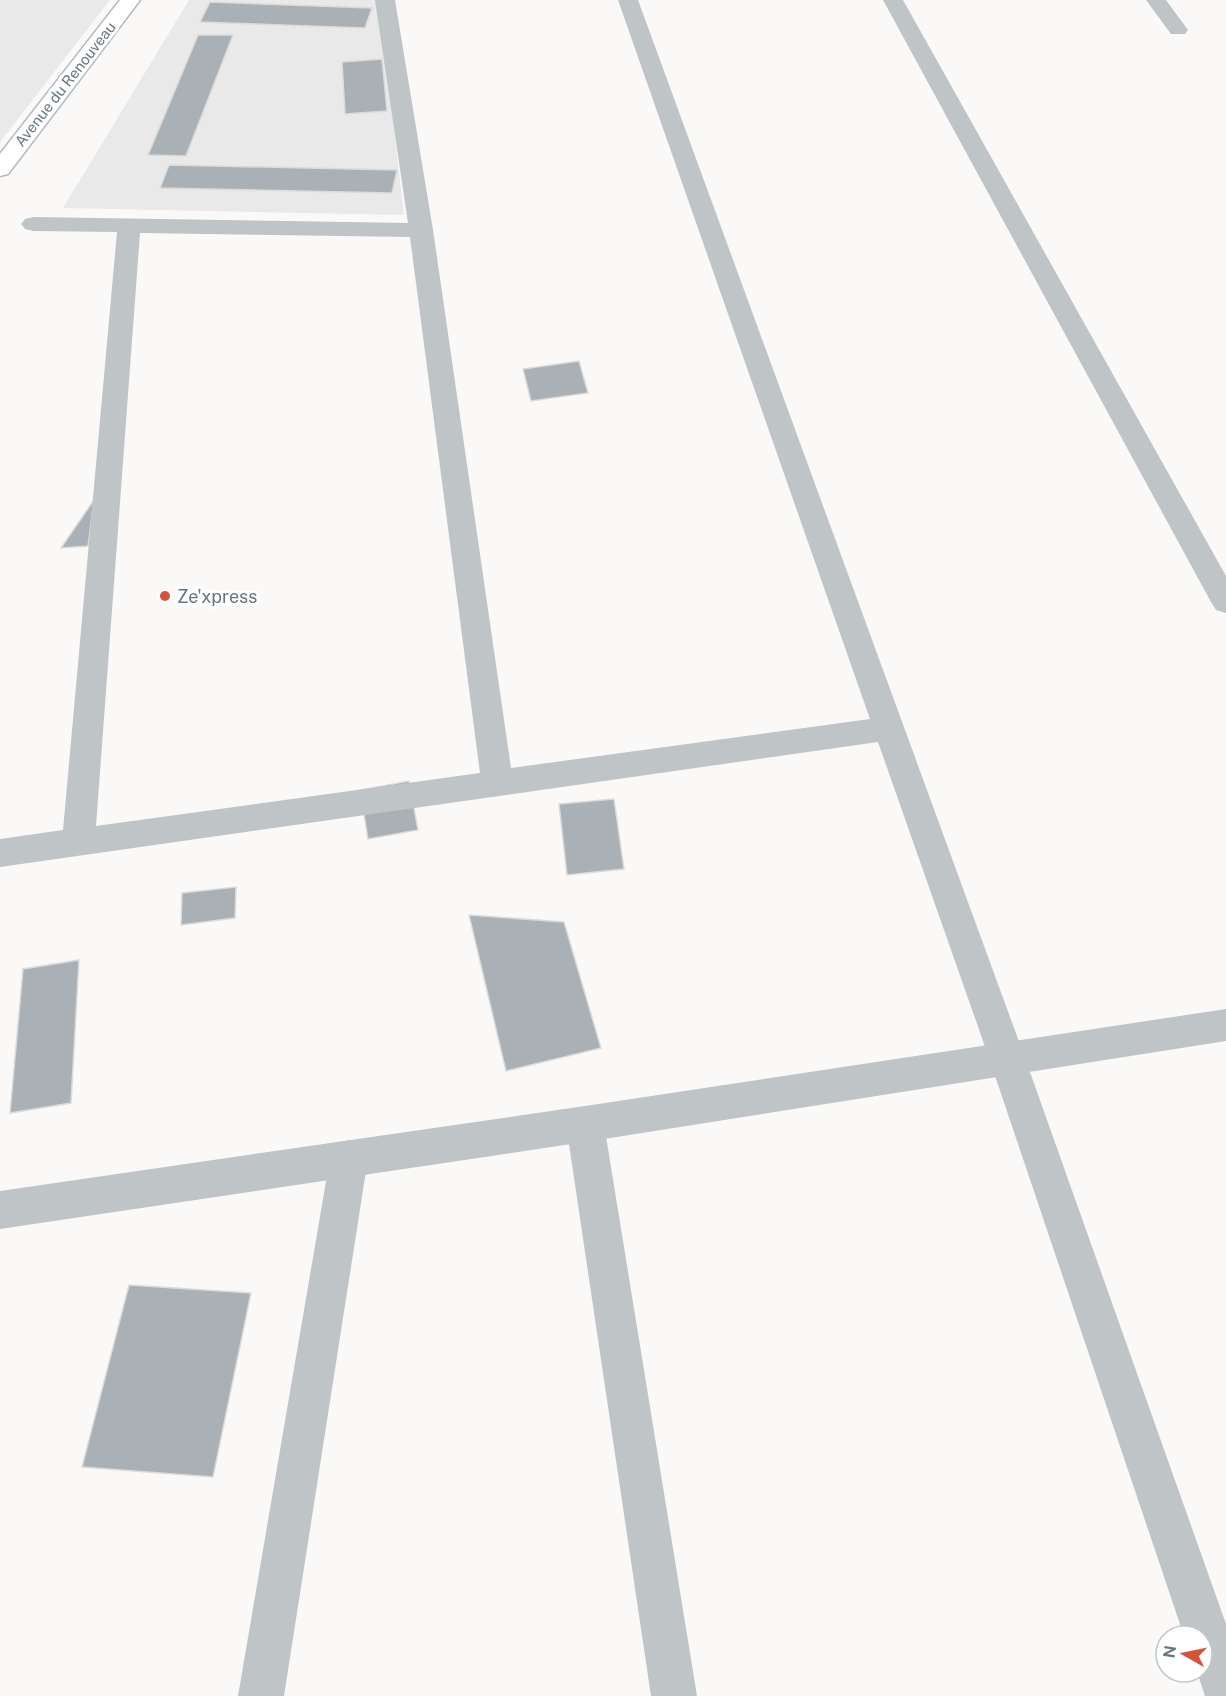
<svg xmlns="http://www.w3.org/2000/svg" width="1226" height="1696" font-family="'Public Sans',sans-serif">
<rect width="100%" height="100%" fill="#faf9f8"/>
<g fill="#e8e9e8">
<path d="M0,0H110L0,142Z"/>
<path d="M189,0H379L404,215L63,208Z"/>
</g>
<g fill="#a9b1b6" stroke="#dcdbda" stroke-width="1.5">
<path d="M210,2L372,8L365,28L200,22Z"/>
<path d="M198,35H233L186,156L148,155Z"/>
<path d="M382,59L387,111L345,114L342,62Z"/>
<path d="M169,165L397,170L392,193L160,188Z"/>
<path d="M579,361L588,393L531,401L523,369Z"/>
<path d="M94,500L88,546L61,548Z"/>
<path d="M409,781L418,830L368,839L360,790Z"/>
<path d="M614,799L624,869L567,875L559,804Z"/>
<path d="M236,887L235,918L181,925L182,893Z"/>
<path d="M469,915L564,922L601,1048L506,1071Z"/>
<path d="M79,960L71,1103L10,1113L23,969Z"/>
<path d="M129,1285L251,1293L213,1477L82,1467Z"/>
</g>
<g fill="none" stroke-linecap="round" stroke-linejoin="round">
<defs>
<path id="secondary" d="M120,0H140L8,174L0,176V154Z"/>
</defs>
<use href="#secondary" stroke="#b4babe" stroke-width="3"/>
<g fill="#bfc4c7" fill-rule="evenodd">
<path d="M375,0H395L433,230L511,768L870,719L618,0H638L1025,1058L1226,1624V1696H1205L1197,1672H1202V1636H1184L989,1058L878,742L0,867V839L63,830L117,232L33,231L25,229L21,224L25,219L33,217L408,223ZM140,233L410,237L480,773L96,826Z"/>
<path d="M883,0H903L1226,576V613L1216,610L1211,602Z"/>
<path d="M1146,0H1166L1188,30L1185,34H1171Z"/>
<path d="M585,1106L598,1111L604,1124L697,1696H651L566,1124L572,1111Z"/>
<path d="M349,1140L362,1145L368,1158L284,1696H238L330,1158L336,1145Z"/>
</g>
<path fill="#bfc4c7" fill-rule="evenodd" d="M1226,1009V1041L585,1142L0,1229V1191L585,1106Z"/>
<use href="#secondary" fill="#fff" fill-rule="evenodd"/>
</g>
<circle fill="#d6533b" stroke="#fff" stroke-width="2" cx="165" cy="596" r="6"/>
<g text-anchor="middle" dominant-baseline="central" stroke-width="6" stroke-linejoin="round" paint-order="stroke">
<g font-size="15" fill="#667780" stroke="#fff">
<text transform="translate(65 84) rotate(-52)">Avenue du Renouveau</text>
</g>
<g font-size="18" fill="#667780" stroke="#fff" text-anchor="start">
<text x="177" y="596">Ze'xpress</text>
</g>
</g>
<g transform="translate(1184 1654) rotate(279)"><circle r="28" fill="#ffffff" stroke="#c2c9cc" stroke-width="1.5"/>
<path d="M0-4.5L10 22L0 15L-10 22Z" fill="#d6533b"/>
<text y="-9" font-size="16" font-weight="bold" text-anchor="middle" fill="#667780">N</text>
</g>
</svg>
